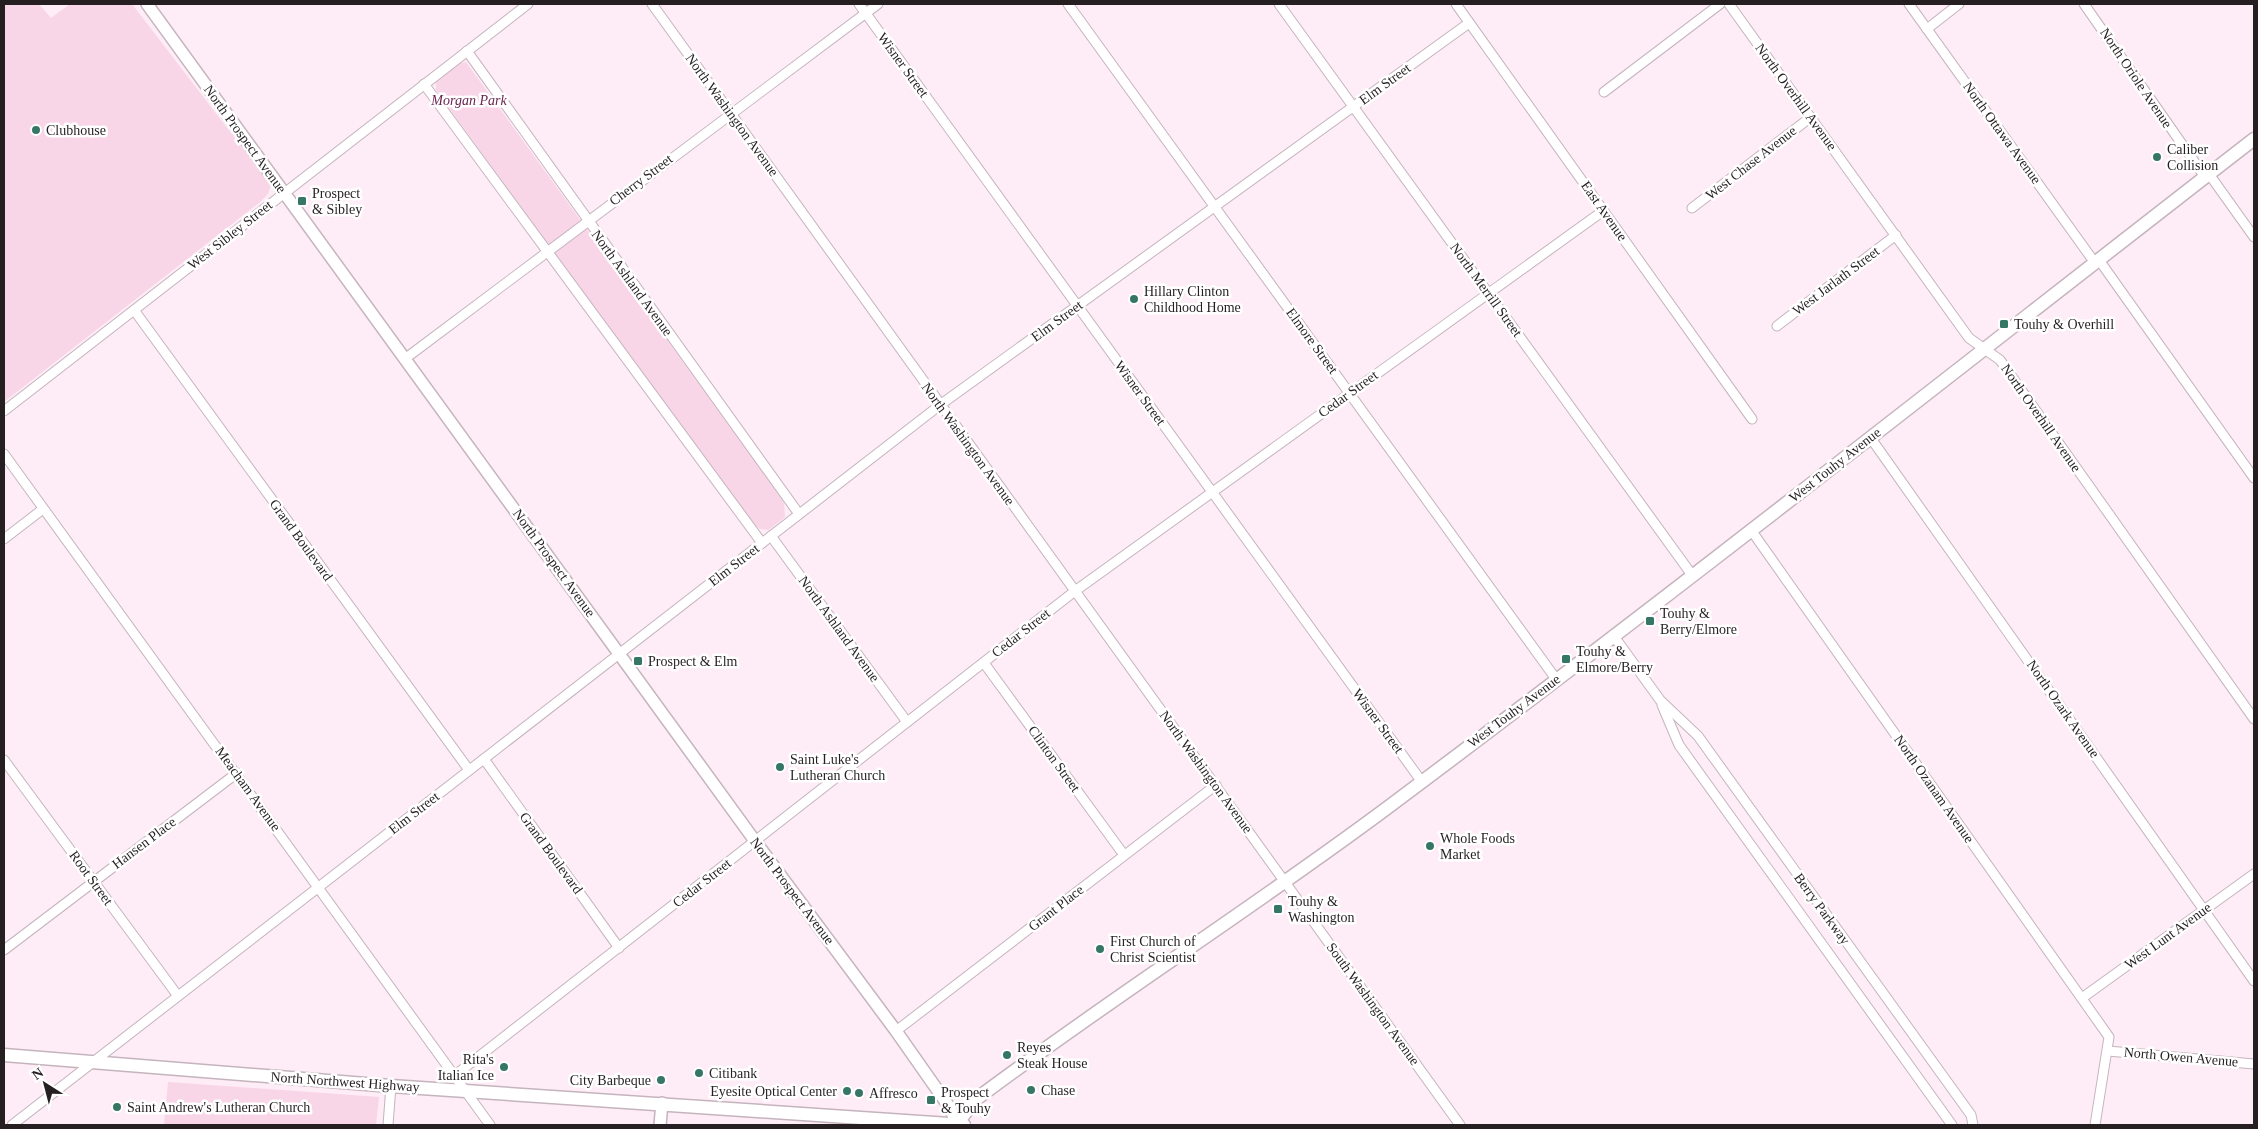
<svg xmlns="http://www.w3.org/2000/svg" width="2258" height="1129" font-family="'Times New Roman',serif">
<rect width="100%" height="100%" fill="#feedf6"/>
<g fill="#f9d5e8">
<path d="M4,4H39L51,18L70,4H132L271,185L268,194L259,203L4,402Z"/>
<path d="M466,62L780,496L784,503L785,517L769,530L760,529L751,522L436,90V82L460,63Z"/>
<path d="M168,1082L379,1097L376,1125H164Z"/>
</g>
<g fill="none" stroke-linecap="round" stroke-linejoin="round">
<defs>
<g id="minor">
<path d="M652,4L1460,1125"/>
<path d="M859,4L1422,782"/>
<path d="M1068,4L1556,679"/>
<path d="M1279,4L1692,575"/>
<path d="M1456,4L1752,419"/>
<path d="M1729,4L1969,338L2000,360L2254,719"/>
<path d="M1909,4L2095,263"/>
<path d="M2084,4L2205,177"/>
<path d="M1927,29L1959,4"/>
<path d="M467,51L799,514"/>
<path d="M424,84L762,543"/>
<path d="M1604,92L1720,4"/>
<path d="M2209,174L2254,237"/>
<path d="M1692,208L1811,117"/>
<path d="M2099,260L2254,478"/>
<path d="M134,310L469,770"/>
<path d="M1777,326L1896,235"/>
<path d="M406,358L878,4"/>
<path d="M4,411L528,4"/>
<path d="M1870,437L2254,981"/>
<path d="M4,454L490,1125"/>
<path d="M1751,530L2109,1037L2095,1125"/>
<path d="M771,536L907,722"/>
<path d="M4,539L43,509"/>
<path d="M1613,635L1660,700L1698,736L1971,1115L1973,1125"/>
<path d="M984,663L1124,855"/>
<path d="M1662,705L1679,745L1952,1125"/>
<path d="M484,759L619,948"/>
<path d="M4,760L178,996"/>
<path d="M4,950L237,773"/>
<path d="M2082,998L2254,874"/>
<path d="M896,1031L1216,785"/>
<path d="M2108,1051L2254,1064"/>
<path d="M454,1076L1075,591L1603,211"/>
<path d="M12,1125L940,405L1469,23"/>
<path d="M388,1125L391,1086"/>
</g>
<g id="tertiary">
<path d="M147,4L755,841L896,1031L950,1108L957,1125"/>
<path d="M660,1125L662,1103"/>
</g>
<g id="secondary">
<path d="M4,1055L391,1086L964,1125"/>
<path d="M956,1125L975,1100C1112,997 1258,905 1395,802C1685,585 1968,361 2254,139"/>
</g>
</defs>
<use href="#minor" stroke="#c5b4bd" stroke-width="11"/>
<use href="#tertiary" stroke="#c5b4bd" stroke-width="14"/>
<use href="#secondary" stroke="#c5b4bd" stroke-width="15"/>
<use href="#minor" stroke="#fff" stroke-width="9"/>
<use href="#tertiary" stroke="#fff" stroke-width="11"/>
<use href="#secondary" stroke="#fff" stroke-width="12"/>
</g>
<g fill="#367664" stroke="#fff" stroke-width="2">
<circle cx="36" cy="130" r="5"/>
<circle cx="2157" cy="157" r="5"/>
<rect x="297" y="196" width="10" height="10" rx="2.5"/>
<circle cx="1134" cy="299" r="5"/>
<rect x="1999" y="319" width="10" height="10" rx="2.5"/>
<rect x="1645" y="616" width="10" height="10" rx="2.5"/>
<rect x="1561" y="654" width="10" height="10" rx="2.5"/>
<rect x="633" y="656" width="10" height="10" rx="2.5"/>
<circle cx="780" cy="767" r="5"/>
<circle cx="1430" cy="846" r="5"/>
<rect x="1273" y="904" width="10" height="10" rx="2.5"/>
<circle cx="1100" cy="949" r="5"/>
<circle cx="1007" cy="1055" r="5"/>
<circle cx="504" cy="1067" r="5"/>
<circle cx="699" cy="1073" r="5"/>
<circle cx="661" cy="1080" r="5"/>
<circle cx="1031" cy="1090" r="5"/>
<circle cx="847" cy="1091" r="5"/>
<circle cx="859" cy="1093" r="5"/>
<rect x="926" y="1095" width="10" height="10" rx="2.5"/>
<circle cx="117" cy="1107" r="5"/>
</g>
<g text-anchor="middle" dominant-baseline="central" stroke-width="5" stroke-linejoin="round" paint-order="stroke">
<g font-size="14" fill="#251f22" stroke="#fff">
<text transform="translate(903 65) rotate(54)">Wisner Street</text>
<text transform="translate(2136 78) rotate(56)">North Oriole Avenue</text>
<text transform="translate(1385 84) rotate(-36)">Elm Street</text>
<text transform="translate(1796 97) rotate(54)">North Overhill Avenue</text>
<text transform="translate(732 115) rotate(54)">North Washington Avenue</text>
<text transform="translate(2002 133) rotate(54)">North Ottawa Avenue</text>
<text transform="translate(245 139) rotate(54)">North Prospect Avenue</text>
<text transform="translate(1751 163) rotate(-38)">West Chase Avenue</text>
<text transform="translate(641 180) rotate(-37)">Cherry Street</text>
<text transform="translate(1604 211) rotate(55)">East Avenue</text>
<text transform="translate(230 235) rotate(-38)">West Sibley Street</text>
<text transform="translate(1836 281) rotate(-37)">West Jarlath Street</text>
<text transform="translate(632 283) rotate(54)">North Ashland Avenue</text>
<text transform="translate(1486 290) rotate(54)">North Merrill Street</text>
<text transform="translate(1057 321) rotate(-36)">Elm Street</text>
<text transform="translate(1312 341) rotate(54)">Elmore Street</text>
<text transform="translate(1140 393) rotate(54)">Wisner Street</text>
<text transform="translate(1348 394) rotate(-36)">Cedar Street</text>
<text transform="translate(2041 418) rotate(55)">North Overhill Avenue</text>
<text transform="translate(968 444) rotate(54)">North Washington Avenue</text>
<text transform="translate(1835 465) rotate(-38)">West Touhy Avenue</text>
<text transform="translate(301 540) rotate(54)">Grand Boulevard</text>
<text transform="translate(554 563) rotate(54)">North Prospect Avenue</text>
<text transform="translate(734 565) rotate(-38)">Elm Street</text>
<text transform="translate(839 629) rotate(54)">North Ashland Avenue</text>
<text transform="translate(1021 633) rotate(-38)">Cedar Street</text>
<text transform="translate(2063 709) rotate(55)">North Ozark Avenue</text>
<text transform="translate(1514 711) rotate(-37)">West Touhy Avenue</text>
<text transform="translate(1378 721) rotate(54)">Wisner Street</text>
<text transform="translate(1054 759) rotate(54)">Clinton Street</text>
<text transform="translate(1206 772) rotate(54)">North Washington Avenue</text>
<text transform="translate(248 789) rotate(54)">Meacham Avenue</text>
<text transform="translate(1934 789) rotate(55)">North Ozanam Avenue</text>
<text transform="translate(414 813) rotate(-38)">Elm Street</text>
<text transform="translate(144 843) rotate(-37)">Hansen Place</text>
<text transform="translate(551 853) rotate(54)">Grand Boulevard</text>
<text transform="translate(91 878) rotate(54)">Root Street</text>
<text transform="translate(702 883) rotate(-38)">Cedar Street</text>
<text transform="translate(792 891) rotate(53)">North Prospect Avenue</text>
<text transform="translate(1056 908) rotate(-38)">Grant Place</text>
<text transform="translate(1822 909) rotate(54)">Berry Parkway</text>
<text transform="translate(2168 936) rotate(-36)">West Lunt Avenue</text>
<text transform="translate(1373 1004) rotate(54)">South Washington Avenue</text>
<text transform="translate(2181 1057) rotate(5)">North Owen Avenue</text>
<text transform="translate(345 1082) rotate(4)">North Northwest Highway</text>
</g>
<g font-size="14" font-style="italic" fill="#69244f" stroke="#fff">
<text x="469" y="100">Morgan Park</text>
</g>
<g font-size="14" fill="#251f22" stroke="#fff" text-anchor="start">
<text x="46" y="130">Clubhouse</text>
<text x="2167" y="149">Caliber<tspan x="2167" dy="16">Collision</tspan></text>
<text x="312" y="193">Prospect<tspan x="312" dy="16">&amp; Sibley</tspan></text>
<text x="1144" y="291">Hillary Clinton<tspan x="1144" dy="16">Childhood Home</tspan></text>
<text x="2014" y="324">Touhy &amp; Overhill</text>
<text x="1660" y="613">Touhy &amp;<tspan x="1660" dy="16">Berry/Elmore</tspan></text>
<text x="1576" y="651">Touhy &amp;<tspan x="1576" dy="16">Elmore/Berry</tspan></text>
<text x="648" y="661">Prospect &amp; Elm</text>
<text x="790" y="759">Saint Luke's<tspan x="790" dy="16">Lutheran Church</tspan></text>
<text x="1440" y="838">Whole Foods<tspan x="1440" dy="16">Market</tspan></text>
<text x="1288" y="901">Touhy &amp;<tspan x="1288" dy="16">Washington</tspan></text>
<text x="1110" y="941">First Church of<tspan x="1110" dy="16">Christ Scientist</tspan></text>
<text x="1017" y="1047">Reyes<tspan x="1017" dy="16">Steak House</tspan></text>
<text x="494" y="1059" text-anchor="end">Rita's<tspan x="494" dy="16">Italian Ice</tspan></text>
<text x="709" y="1073">Citibank</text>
<text x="651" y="1080" text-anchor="end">City Barbeque</text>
<text x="1041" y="1090">Chase</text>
<text x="837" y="1091" text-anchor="end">Eyesite Optical Center</text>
<text x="941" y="1092">Prospect<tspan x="941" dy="16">&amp; Touhy</tspan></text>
<text x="869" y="1093">Affresco</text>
<text x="127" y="1107">Saint Andrew's Lutheran Church</text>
</g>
</g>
<rect width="2258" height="1129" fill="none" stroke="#251f22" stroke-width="10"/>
<g transform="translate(45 1084) rotate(324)" stroke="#ffffff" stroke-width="4" paint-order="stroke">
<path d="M0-4L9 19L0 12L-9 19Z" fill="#251f22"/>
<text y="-8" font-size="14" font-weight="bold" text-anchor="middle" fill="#251f22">N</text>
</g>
</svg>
